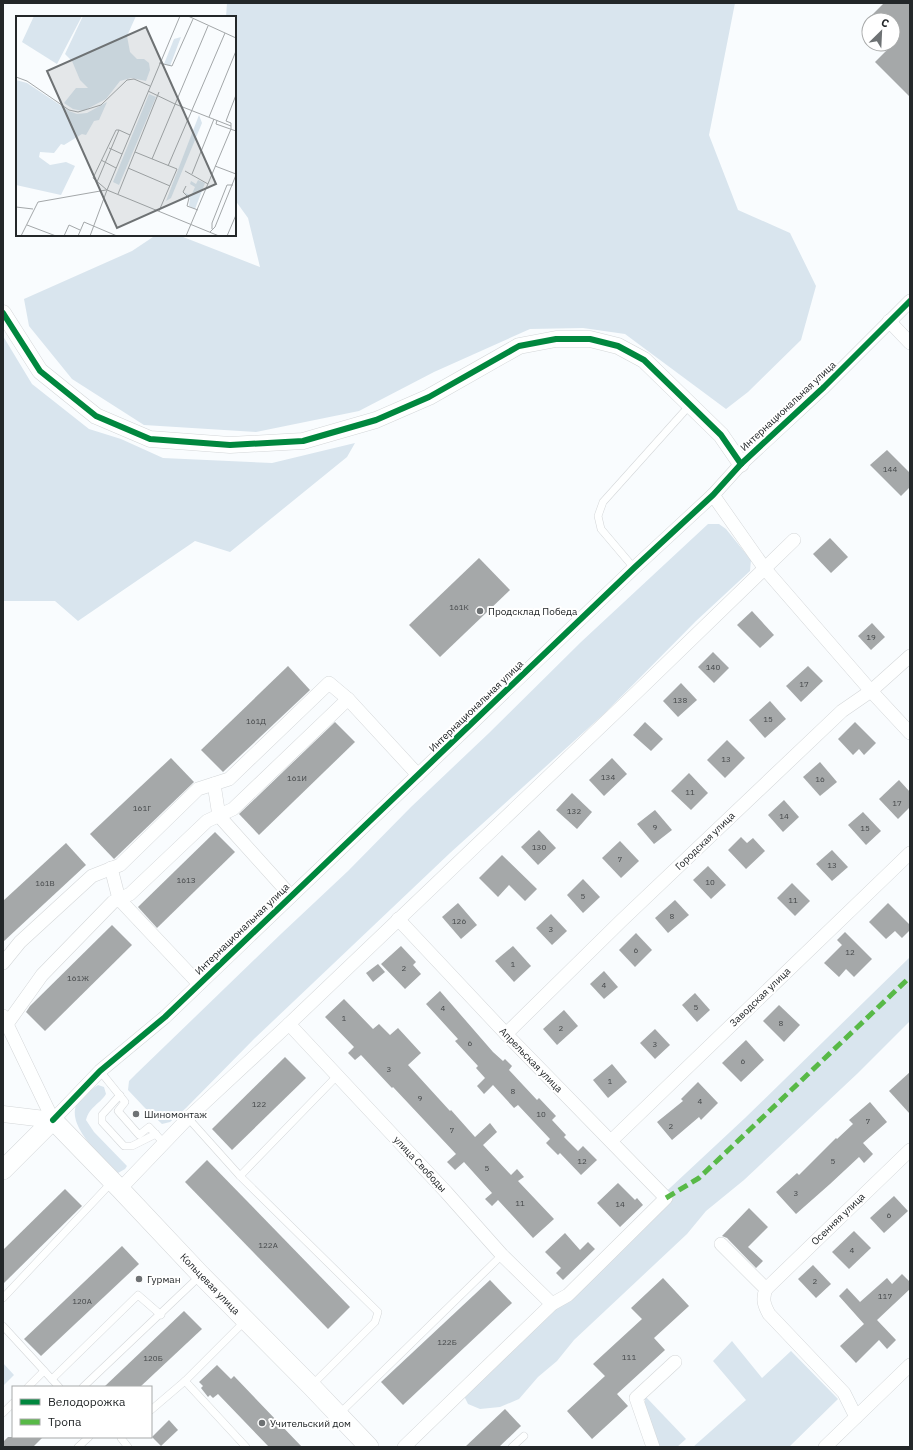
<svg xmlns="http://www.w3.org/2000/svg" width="913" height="1450" font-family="'IBM Plex Sans',sans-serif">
<rect width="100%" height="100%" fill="#f9fcfe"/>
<g fill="#d9e5ee">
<path d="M227,3H735L709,135L738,210L790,233L816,286L801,340L748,392L726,409L625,334L583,328L530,329L434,372L359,411L256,432L144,425L72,379L29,326L24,299L132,251L156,235H178L260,267L248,218L235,200V17H226Z"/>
<path d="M3,336L32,384L89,429L121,439L163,458L272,463L355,443L347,457L230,552L195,541L78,621L55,601H3Z"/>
<path d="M708,524H719L726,529L751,560L750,571L696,621L605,713L450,853L254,1039L186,1108L170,1122L162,1124L144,1107L128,1090L129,1081L136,1074L282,933L348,871L411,807L489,733L581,642Z"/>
<path d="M910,957V1021L858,1073L744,1180L706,1211L687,1234L574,1340L557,1361L538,1377L519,1399L500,1407L480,1409L468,1404L464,1396L656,1201L745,1118Z"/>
<path d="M98,1085L104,1087L106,1094C99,1105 90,1106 86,1120L94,1132L127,1166L125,1169L118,1173C103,1157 60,1123 80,1098C85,1093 92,1089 98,1085Z"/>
<path d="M732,1341L762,1378L791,1351L838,1399L789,1447H693L746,1400L713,1361Z"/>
<path d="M3,1363L14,1375L3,1386Z"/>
<path d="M645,1396L686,1439L677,1447H655L645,1419Z"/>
</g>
<g fill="#a5a8a9">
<path d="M884,3H910V97L875,62L893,44V20H867Z"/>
<path d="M887,450L910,473V487L901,496L870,465Z"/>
<path d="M830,538L848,557L831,573L813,554Z"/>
<path d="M479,558L510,590L440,657L409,625Z"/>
<path d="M752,611L774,635L760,648L737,625Z"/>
<path d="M872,623L885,637L871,650L858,636Z"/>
<path d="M713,652L729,668L714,683L698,667Z"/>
<path d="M288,666L310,690L223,772L201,750Z"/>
<path d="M808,666L823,681L801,702L786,686Z"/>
<path d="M681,683L697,700L678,717L663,701Z"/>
<path d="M770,701L786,719L765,738L749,720Z"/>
<path d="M335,722L355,742L259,835L239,814Z"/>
<path d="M645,722L663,739L651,751L633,735Z"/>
<path d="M855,722L876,743L864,755L859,749L853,755L838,739Z"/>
<path d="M727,740L745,758L725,778L707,760Z"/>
<path d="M171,758L194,782L114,859L90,834Z"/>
<path d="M612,758L627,774L604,796L589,780Z"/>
<path d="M820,762L837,782L820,796L803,777Z"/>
<path d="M689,773L708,793L691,810L671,791Z"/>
<path d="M899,780L910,792V807L898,819L879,799Z"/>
<path d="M572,793L592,812L577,829L556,810Z"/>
<path d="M784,800L799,817L783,832L768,815Z"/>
<path d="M655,810L672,830L654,844L637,824Z"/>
<path d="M863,812L881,831L866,845L848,825Z"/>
<path d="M539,830L556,848L538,865L521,847Z"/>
<path d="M215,832L235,852L157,928L138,907Z"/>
<path d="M741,837L747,843L753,838L765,851L746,869L728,850Z"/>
<path d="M620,841L639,861L621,878L602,858Z"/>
<path d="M66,843L86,865L3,942V901Z"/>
<path d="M832,850L848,867L832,881L816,864Z"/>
<path d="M502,855L537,889L525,901L509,885L498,897L479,878Z"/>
<path d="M708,866L726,885L711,899L693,880Z"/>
<path d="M583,879L600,897L583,913L567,895Z"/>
<path d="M792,883L810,901L795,916L777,898Z"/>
<path d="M675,900L689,915L668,933L655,918Z"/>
<path d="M458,903L477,925L461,939L442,917Z"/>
<path d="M888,903L910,925V930L902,938L895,931L886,939L869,922Z"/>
<path d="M551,914L567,931L552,945L536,928Z"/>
<path d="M112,925L132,945L45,1031L26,1012L30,1006Z"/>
<path d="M845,932L872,959L854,977L846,969L839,977L824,963L842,945L837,940Z"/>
<path d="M636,933L652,950L635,967L619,950Z"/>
<path d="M401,946L416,962L413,965L421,974L405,989L381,964Z"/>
<path d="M513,946L531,966L514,982L495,961Z"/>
<path d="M378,964L385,972L373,982L366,973Z"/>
<path d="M604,971L618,987L604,999L590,984Z"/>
<path d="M440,991L493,1052L503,1061L505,1059L512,1066L509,1070L537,1100L539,1098L556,1116L552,1120L566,1135L564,1137L578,1151L583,1146L597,1160L581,1175L560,1153L558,1155L546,1143L550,1139L518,1105L514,1108L493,1085L484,1094L477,1086L485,1078L476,1068L478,1066L455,1041L458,1039L426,1004Z"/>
<path d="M695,993L710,1010L697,1022L682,1005Z"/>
<path d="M344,999L373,1029L379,1024L390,1035L398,1028L421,1053L408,1065L450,1111L451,1110L475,1137L490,1123L497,1132L483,1145L511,1175L517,1169L524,1177L518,1181L554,1219L533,1238L498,1200L492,1206L485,1199L492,1193L464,1162L455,1170L447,1162L456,1154L393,1087L392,1088L361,1055L355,1060L348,1053L354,1047L325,1017Z"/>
<path d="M779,1005L800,1025L784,1042L763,1021Z"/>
<path d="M564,1010L578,1026L557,1045L543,1029Z"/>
<path d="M655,1029L670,1045L655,1059L640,1043Z"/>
<path d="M746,1040L764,1060L741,1082L722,1063Z"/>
<path d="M285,1057L306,1078L232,1150L212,1129Z"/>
<path d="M612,1064L627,1082L608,1098L593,1080Z"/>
<path d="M910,1072V1114L889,1091Z"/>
<path d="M698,1082L718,1103L701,1120L699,1117L672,1140L657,1122L683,1101L681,1099Z"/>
<path d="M870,1102L887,1122L863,1143L873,1154L864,1163L859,1157L830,1184L796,1214L776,1192L797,1173L799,1175L836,1138L837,1139L853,1124L849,1120Z"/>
<path d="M207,1160L350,1307L328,1329L185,1182Z"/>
<path d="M618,1183L635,1200L637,1198L643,1205L620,1227L597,1203Z"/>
<path d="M65,1189L82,1206L3,1284V1250Z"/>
<path d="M894,1196L908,1211L884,1233L870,1218Z"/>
<path d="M749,1208L768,1227L748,1247L763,1261L756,1268L727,1238L722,1236Z"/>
<path d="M854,1231L871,1248L849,1269L832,1252Z"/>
<path d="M565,1233L580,1250L588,1242L595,1249L563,1280L556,1273L561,1268L545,1252Z"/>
<path d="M122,1246L139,1264L41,1356L24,1339Z"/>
<path d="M813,1265L831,1284L816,1298L798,1279Z"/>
<path d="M902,1274L910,1282V1289L877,1320L896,1340L887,1349L879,1340L856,1363L840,1346L864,1324L839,1296L847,1288L860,1302L887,1278L892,1284Z"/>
<path d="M663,1278L689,1306L654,1338L665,1350L617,1394L628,1406L592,1439L567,1411L605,1376L593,1364L642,1319L631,1308Z"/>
<path d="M490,1280L512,1303L403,1405L381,1382Z"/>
<path d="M184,1311L202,1329L140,1387H104Z"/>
<path d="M217,1365L231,1379L234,1376L302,1447H269L218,1394L213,1398L210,1395L208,1397L201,1388L203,1386L199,1382Z"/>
<path d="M505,1409L521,1426L499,1447H465Z"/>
<path d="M169,1420L178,1430L161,1446L152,1437Z"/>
<path d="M8,1437H43L33,1447H3V1442Z"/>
</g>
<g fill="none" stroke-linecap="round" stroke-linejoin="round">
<defs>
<g id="service">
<path d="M634,568L601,529L598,516L603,502L690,405"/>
<path d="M100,1071L125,1102L118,1111L139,1135L149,1127L163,1142"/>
<path d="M120,1095L102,1115V1122L124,1146H132L156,1134"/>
<path d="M188,1118L240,1176L378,1312L375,1322L312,1385"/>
<path d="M240,1176L337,1076"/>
<path d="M3,1298L112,1182"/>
<path d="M3,1326L59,1387"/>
<path d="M52,1379L138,1295L161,1315"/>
<path d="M185,1381L246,1447"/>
<path d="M28,1387L44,1371"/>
<path d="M83,1387L201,1275"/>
<path d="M151,1410L185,1381L245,1321"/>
<path d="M3,1413L13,1403"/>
<path d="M339,1414L502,1255"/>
<path d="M121,1438L128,1447"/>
<path d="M78,1447L89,1437"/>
<path d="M512,1447L524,1436"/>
</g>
<g id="minor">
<path d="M889,321L910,343"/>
<path d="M713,495L765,569L871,691L910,733"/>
<path d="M214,784L219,816L291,896"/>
<path d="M111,868L119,899L199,984"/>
<path d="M398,919L506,1034L666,1198L568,1295L552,1304L404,1447"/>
<path d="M3,963L20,942L92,876L120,865L198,789L229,779L329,683L348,699"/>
<path d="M3,1016L53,1120L100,1071L165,1017L634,568L713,495L741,464L824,387L910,301"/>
<path d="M7,1024L42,975L113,902L130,894L207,821L233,809L348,699L418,775"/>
<path d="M289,1024L446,1192L502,1255L552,1304"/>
<path d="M506,1034L621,921L842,711L871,691L910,656"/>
<path d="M611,1141L910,853"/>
<path d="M120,1189L188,1118L289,1024L637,692L794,540"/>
<path d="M721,1244L766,1289C762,1299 764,1305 769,1314L844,1393L856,1417"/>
<path d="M766,1289L910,1150"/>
<path d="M653,1447L636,1398L675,1362"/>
<path d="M825,1447L910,1365"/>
</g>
<g id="tertiary">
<path d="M3,313L40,371L96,416L150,439L230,445L303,441L376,420L429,397L519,346L556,339H590L618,346L644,360L721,435L741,464"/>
<path d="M3,1114L53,1120"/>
</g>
<path id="secondary" d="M3,1170L53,1120L120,1189L201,1275L311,1386L369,1447"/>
</defs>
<use href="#service" stroke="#d4d7d9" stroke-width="8"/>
<use href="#minor" stroke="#d4d7d9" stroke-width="14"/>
<use href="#tertiary" stroke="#d4d7d9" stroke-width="17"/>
<use href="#secondary" stroke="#d4d7d9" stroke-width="20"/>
<use href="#service" stroke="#feffff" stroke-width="7"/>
<use href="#minor" stroke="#feffff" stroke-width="13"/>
<use href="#tertiary" stroke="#feffff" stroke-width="16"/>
<use href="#secondary" stroke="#feffff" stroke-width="19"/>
<path stroke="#58b947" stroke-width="5" stroke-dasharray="10 5" stroke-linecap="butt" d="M666,1198L699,1178L910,977"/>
<defs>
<g id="cycleway">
<path d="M3,313L40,371L96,416L150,439L230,445L303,441L376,420L429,397L519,346L556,339H590L618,346L644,360L721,435L741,464"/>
<path d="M53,1120L100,1071L165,1017L634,568L713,495L741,464L824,387L910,301"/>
</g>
</defs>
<use href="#cycleway" stroke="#fff" stroke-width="8"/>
<use href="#cycleway" stroke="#00873e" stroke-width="6"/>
</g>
<g fill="#6e7274" stroke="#fff" stroke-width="1.5">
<circle cx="480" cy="611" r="4"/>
<circle cx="136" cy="1114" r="4"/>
<circle cx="139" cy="1279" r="4"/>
<circle cx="262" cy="1423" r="4"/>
</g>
<g text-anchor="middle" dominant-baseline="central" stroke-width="4" stroke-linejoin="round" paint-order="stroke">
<g font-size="8" fill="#444749">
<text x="890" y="469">144</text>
<text x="459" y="607">161К</text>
<text x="871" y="637">19</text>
<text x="713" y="667">140</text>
<text x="804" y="684">17</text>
<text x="680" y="700">138</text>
<text x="768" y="719">15</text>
<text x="256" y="721">161Д</text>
<text x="726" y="759">13</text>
<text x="608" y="777">134</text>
<text x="297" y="778">161И</text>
<text x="820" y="779">16</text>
<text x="690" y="792">11</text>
<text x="897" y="803">17</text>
<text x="142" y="808">161Г</text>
<text x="574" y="811">132</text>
<text x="784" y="816">14</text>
<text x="655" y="827">9</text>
<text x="865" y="828">15</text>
<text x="539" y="847">130</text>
<text x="620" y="859">7</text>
<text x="832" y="865">13</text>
<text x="186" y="880">161З</text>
<text x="710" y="882">10</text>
<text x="45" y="883">161В</text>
<text x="583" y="896">5</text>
<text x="793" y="900">11</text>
<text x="672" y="916">8</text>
<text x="459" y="921">126</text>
<text x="551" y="929">3</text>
<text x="636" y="950">6</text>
<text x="850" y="952">12</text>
<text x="513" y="964">1</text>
<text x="404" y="968">2</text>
<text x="78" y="978">161Ж</text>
<text x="604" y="985">4</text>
<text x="696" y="1007">5</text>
<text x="443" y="1008">4</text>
<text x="344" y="1018">1</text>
<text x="781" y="1023">8</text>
<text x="561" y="1028">2</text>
<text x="470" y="1043">6</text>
<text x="655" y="1044">3</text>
<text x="743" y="1061">6</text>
<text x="389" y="1069">3</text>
<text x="610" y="1081">1</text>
<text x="513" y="1091">8</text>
<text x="420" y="1098">9</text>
<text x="700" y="1101">4</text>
<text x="259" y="1104">122</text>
<text x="541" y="1114">10</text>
<text x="868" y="1121">7</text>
<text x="671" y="1126">2</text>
<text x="452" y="1130">7</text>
<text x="582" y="1161">12</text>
<text x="833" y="1161">5</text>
<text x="487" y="1168">5</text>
<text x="796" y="1193">3</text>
<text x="520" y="1203">11</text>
<text x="620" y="1204">14</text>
<text x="889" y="1215">6</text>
<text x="268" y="1245">122А</text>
<text x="852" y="1250">4</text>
<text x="815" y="1281">2</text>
<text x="885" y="1296">117</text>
<text x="82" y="1301">120А</text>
<text x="447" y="1342">122Б</text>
<text x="629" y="1357">111</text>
<text x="153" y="1358">120Б</text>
</g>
<g font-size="10" fill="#232729" stroke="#fff">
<text transform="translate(788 406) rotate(-43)">Интернациональная улица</text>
<text transform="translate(476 706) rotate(-44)">Интернациональная улица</text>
<text transform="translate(705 841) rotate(-44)">Городская улица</text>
<text transform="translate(242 929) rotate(-44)">Интернациональная улица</text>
<text transform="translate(760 997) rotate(-44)">Заводская улица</text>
<text transform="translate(531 1060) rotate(46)">Апрельская улица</text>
<text transform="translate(420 1164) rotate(47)">улица Свободы</text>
<text transform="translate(838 1219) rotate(-44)">Осенняя улица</text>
<text transform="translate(210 1284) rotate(46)">Кольцевая улица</text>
</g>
<g font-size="10" fill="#232729" stroke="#fff" text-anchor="start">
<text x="488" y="611">Продсклад Победа</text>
<text x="144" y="1114">Шиномонтаж</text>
<text x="147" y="1279">Гурман</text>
<text x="270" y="1423">Учительский дом</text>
</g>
</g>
<g transform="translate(16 16)">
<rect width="220" height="220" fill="#f9fcfe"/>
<path d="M18,0H66L41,48L6,26ZM67,0H120L111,20L114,36L121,43H128L133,47L134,54L130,65L115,62L104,65L90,83L67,95L57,93L48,87L60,72H72L64,64L56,45L49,38ZM165,21L154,50L148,48L158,23ZM0,64L11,67L53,95L61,98L71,97L91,86L83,104L78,105L70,119L66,118L48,129L45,128L38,137L24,136L23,141L34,149L50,146L59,150L45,179L0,169ZM133,78L140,81L103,169L97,166ZM183,99L186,107L155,182L150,185ZM182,164L189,167L179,193L173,190L174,182L168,176L175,180L179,171L174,168L175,165L180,168Z" fill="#d9e5ee"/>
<path fill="none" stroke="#a3a7a9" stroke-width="1" d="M172,0L220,22M143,47L156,50L177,3M0,61L11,65L53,94L62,96L85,89L111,64L118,63L134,70M132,75L159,88L215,110M193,101L220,35M201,104L200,108L220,115M93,132L106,138M119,136L161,153L143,195M136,143L192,10M85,144L100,152M152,150L209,17M199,150L220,158M112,152L154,170M169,155L192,168M176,158L198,103M81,166L103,114L114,119M170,170L167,176L173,182L171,190L182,194M91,174L164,0M91,174L77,162L100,114H103M102,178L143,76M0,191L17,193M11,209L40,220M196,213V207L211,169H217M194,216L199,211L220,159M5,220L22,186L90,174M48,220L53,209L64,214M62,220L68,206L101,220M74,220L91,174L203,220M170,220L215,113V107L210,105L220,79M211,220L220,199"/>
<path fill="#6e7274" fill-opacity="0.15" stroke="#6e7274" stroke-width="2" d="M130,11L200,168L101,212L31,55Z"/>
<rect width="220" height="220" fill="none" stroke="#232729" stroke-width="2"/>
</g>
<rect width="913" height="1450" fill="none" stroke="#232729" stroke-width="8"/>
<rect x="12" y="1386" width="140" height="52" fill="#ffffff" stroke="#a7a9a9"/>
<rect x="20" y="1399" width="20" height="6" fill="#00873e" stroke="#a7a9a9"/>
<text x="48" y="1406" font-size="12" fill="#232729">Велодорожка</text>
<rect x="20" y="1419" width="20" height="6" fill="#58b947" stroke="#a7a9a9"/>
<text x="48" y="1426" font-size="12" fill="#232729">Тропа</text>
<g transform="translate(881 32) rotate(24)"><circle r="19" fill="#ffffff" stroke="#a7a9a9"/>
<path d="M0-3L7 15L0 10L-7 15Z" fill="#6e7274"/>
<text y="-6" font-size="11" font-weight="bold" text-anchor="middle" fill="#232729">С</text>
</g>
</svg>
